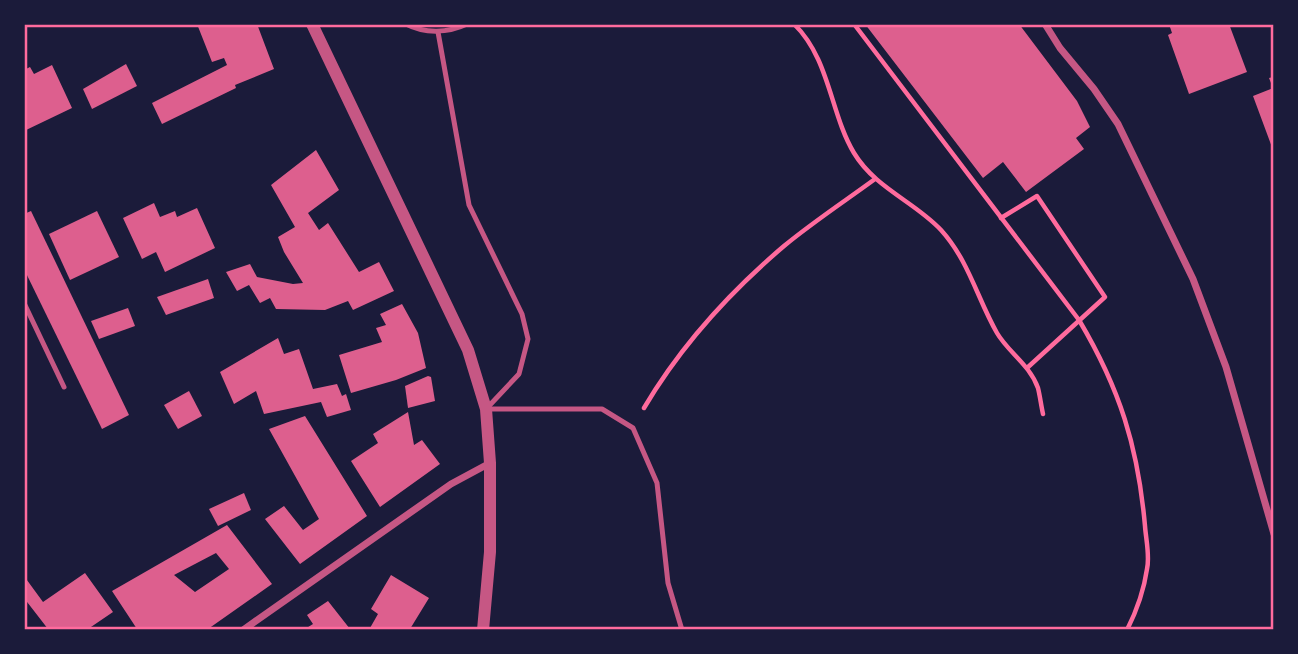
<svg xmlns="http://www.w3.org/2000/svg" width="1298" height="654" font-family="'Archivo Narrow',sans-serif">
<rect width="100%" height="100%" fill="#1b1b3a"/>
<g fill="#dd5f8e" fill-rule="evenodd">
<path d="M197,24H257L274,69L235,85L236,88L162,124L152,103L227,65L224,58L212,62Z"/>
<path d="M865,24H1019L1077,101L1090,127L1076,138L1084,149L1026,192L1003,162L983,178Z"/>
<path d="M1169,24H1229L1247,72L1189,94L1168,35L1172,33Z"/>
<path d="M126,64L137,86L92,109L83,89Z"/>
<path d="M52,65L72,108L24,131V70L30,67L34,74Z"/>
<path d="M1273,77V150L1253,96L1273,88L1269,78Z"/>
<path d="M316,150L339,190L308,213L319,230L328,223L359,272L379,262L394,291L353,310L348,301L325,310L276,309L270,298L260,303L249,285L237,291L226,272L250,264L257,277L293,284L303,283L284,252L278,237L295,227L271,185Z"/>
<path d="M154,203L160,217L175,211L177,217L197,208L215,248L165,272L156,252L142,259L123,218Z"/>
<path d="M31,211L129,415L102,429L24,269V214Z"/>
<path d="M97,211L119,257L70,280L49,234Z"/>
<path d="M208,279L214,298L166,315L157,297Z"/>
<path d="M402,304L418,333L426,368L396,380L351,393L339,355L382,342L376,328L386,325L380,314Z"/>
<path d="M128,308L135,326L99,339L91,321Z"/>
<path d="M278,338L284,354L299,349L313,389L337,384L342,396L346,394L351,410L327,417L321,402L264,414L256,391L234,404L220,372Z"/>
<path d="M428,376L431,377L435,401L408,408L405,386Z"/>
<path d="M189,391L202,416L178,429L164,405Z"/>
<path d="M408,412L414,445L422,440L440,464L380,507L351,461L378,443L373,434Z"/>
<path d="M305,416L367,516L300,564L265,519L284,506L303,530L319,519L269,429Z"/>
<path d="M244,493L251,510L218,526L209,509Z"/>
<path d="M227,525L272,584L208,629H137L112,591ZM216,553L229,569L195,592L174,575Z"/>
<path d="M85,573L113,612L88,629H48L24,598V576L43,602Z"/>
<path d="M391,575L429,598L410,629L370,628L378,614L371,609Z"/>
<path d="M328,601L350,629H305L313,624L307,615Z"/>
</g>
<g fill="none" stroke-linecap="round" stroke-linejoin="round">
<g stroke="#ff6b9d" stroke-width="4.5">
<path d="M794,24C830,59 830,113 854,153C875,188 915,202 941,230C969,261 977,298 997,333C1008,352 1030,365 1038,388C1040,396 1041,405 1043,414"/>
<path d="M854,24L1079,320C1120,389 1138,447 1145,526C1146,540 1150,556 1147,569C1144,590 1137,610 1127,630"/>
<path d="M1001,218L1037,196L1105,297L1027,368"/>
<path d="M644,408C680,347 730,292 784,246C813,222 845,201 875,179"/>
</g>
<g stroke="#c65784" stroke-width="5">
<path d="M406,24C425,34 448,33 467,24"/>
<path d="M438,32L469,205L522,314L528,339L519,374L488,407"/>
<path d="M24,303L64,387"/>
<path d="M486,409H602L633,428L657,483L668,583L682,630"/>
</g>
<g stroke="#c65784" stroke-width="7">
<path d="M1045,24L1060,48L1094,89L1118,124L1193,279L1226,367L1274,534"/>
<path d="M243,630L451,484L490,463"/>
</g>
<path stroke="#c65784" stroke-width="12" d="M312,24L468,350L486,409L490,463V552L483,630"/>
</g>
<rect width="1298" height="654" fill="none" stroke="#1b1b3a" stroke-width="52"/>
<rect x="26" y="26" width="1246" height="602" fill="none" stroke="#ff6b9d" stroke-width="2.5"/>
</svg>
